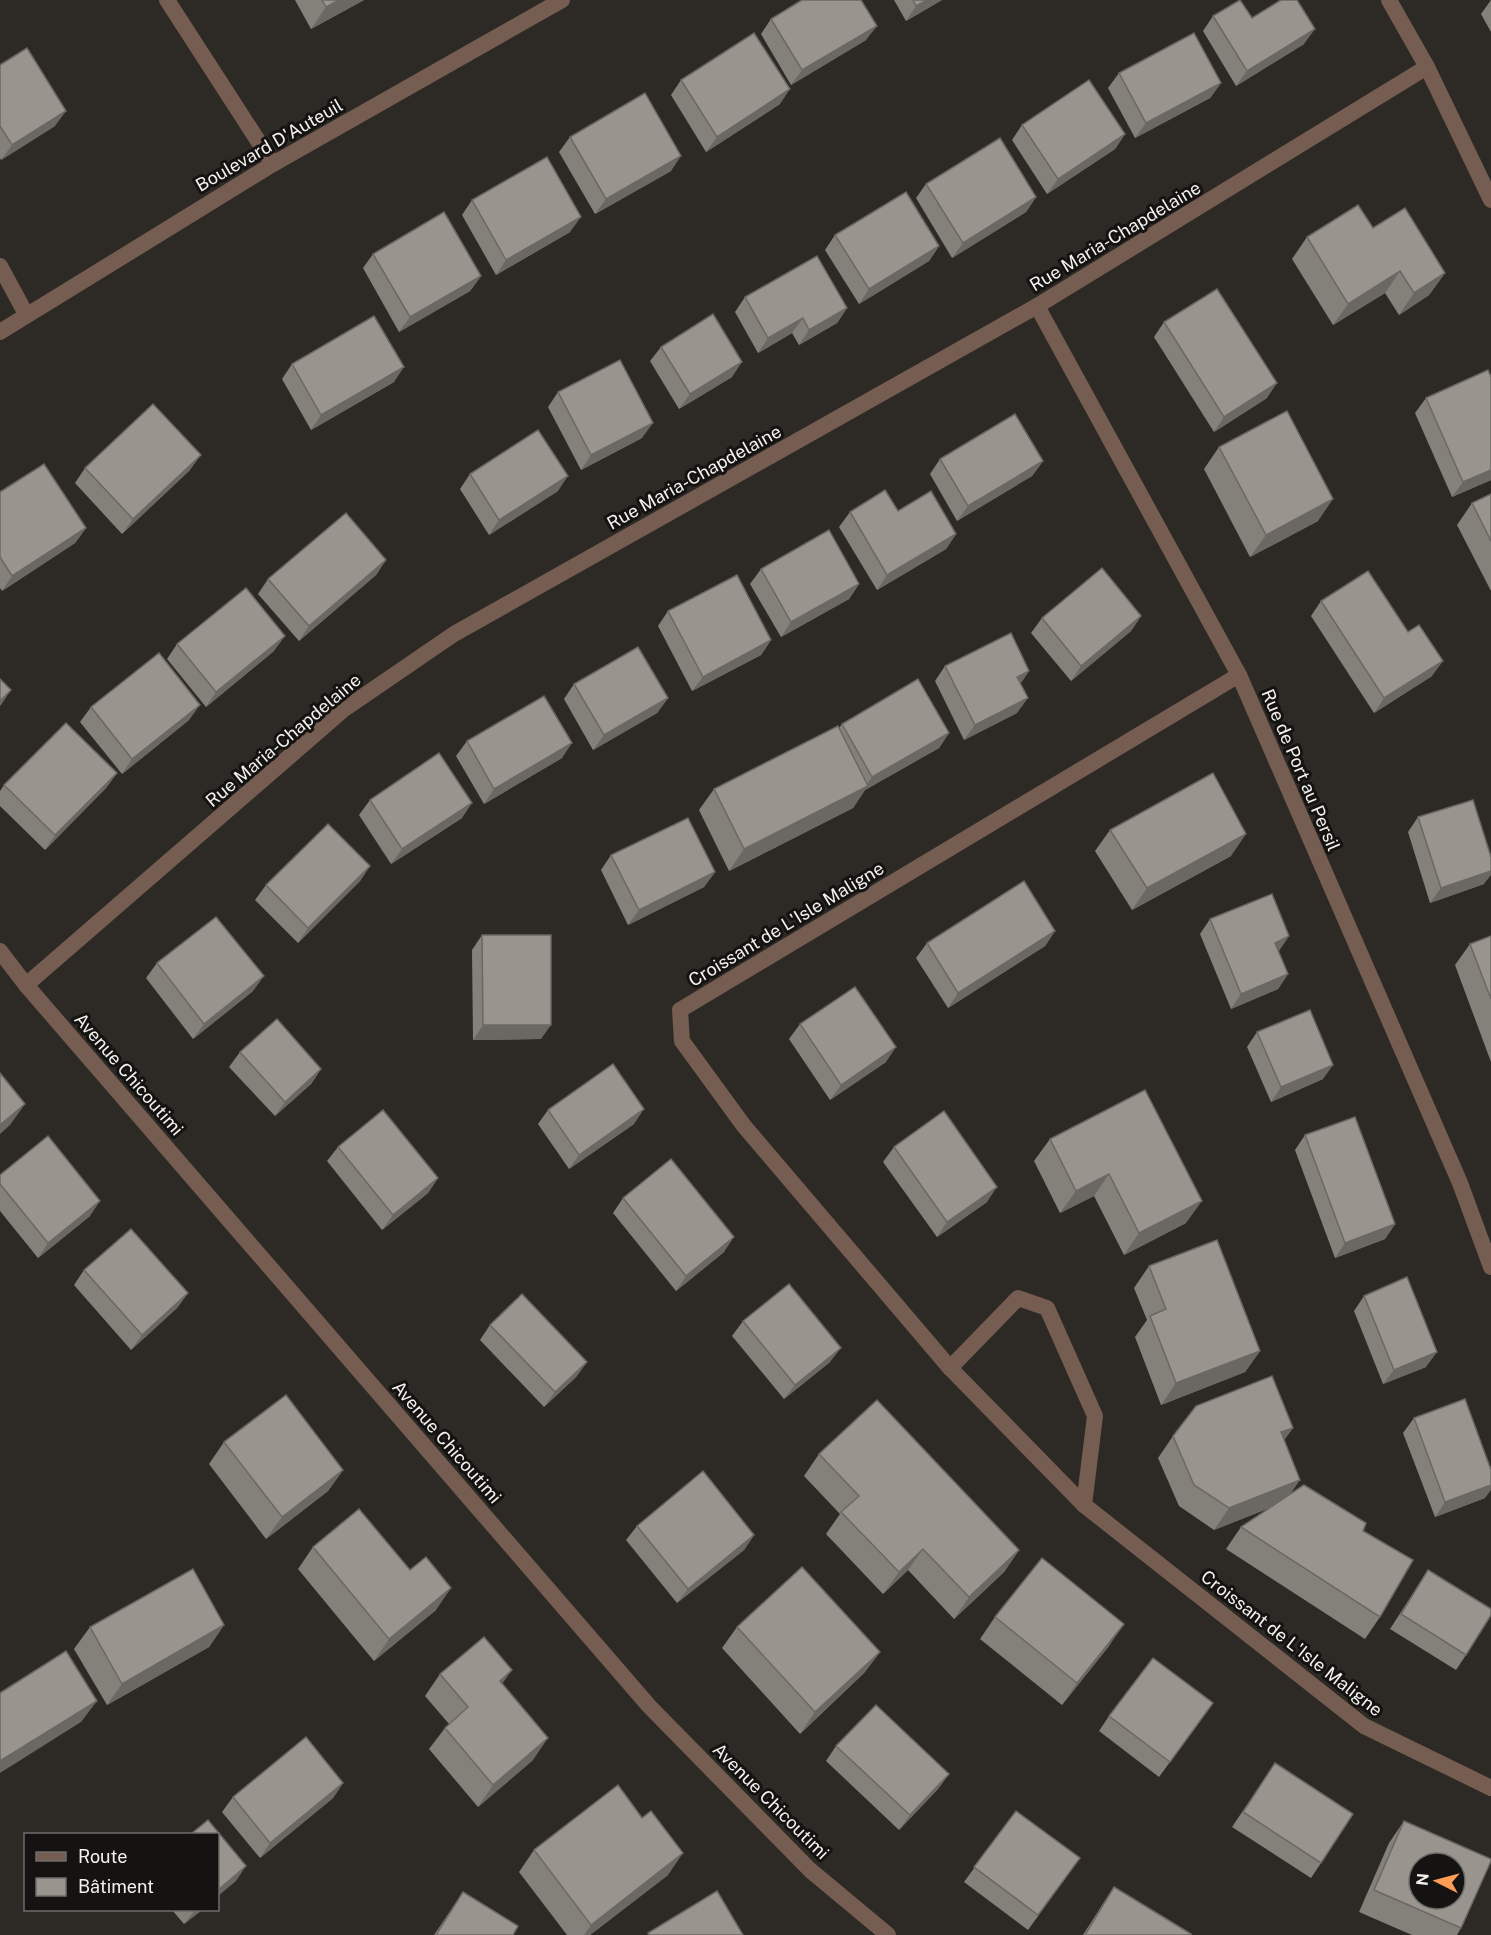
<svg xmlns="http://www.w3.org/2000/svg" width="1491" height="1935" font-family="'Public Sans',sans-serif">
<rect width="100%" height="100%" fill="#2d2a25"/>
<g fill="none" stroke-linecap="round" stroke-linejoin="round">
<g stroke="#765d51" stroke-width="16">
<path d="M167,0L273,164"/>
<path d="M1389,0L1427,67L1491,200"/>
<path d="M0,266L26,314"/>
<path d="M1037,306L1239,675L1460,1183L1491,1267"/>
<path d="M0,332L273,164L562,0"/>
<path d="M1239,675L680,1010L682,1041L744,1126L950,1368L1084,1505L1364,1726L1491,1788"/>
<path d="M0,951L26,985L649,1706L810,1870L888,1935"/>
<path d="M26,985L343,710L454,634L1037,306L1427,67"/>
<path d="M950,1368L1018,1298L1047,1308L1095,1416L1084,1505"/>
</g>
</g>
<g fill="#84807a">
<path d="M295,0H364L311,29Z"/>
<path d="M894,0H942L906,21Z"/>
<path d="M1491,0V32L1481,14Z"/>
<path d="M1213,16L1252,18L1304,44L1236,86L1203,31Z"/>
<path d="M771,19L866,40L791,85L761,34Z"/>
<path d="M0,65L55,126L1,160L0,158Z"/>
<path d="M1119,73L1221,83L1210,98L1135,138L1108,88Z"/>
<path d="M681,80L780,104L706,152L671,95Z"/>
<path d="M1022,125L1125,134L1115,149L1047,194L1012,140Z"/>
<path d="M570,137L671,171L595,214L559,152Z"/>
<path d="M926,184L1036,197L1026,212L952,258L916,198Z"/>
<path d="M472,200L570,232L496,275L462,215Z"/>
<path d="M1373,228L1445,273L1429,295L1399,315L1385,293L1333,325L1292,259L1307,237Z"/>
<path d="M835,235L939,246L929,261L859,304L825,250Z"/>
<path d="M373,254L481,276L470,291L399,332L363,268Z"/>
<path d="M745,297L847,308L837,323L799,345L792,333L758,353L735,312Z"/>
<path d="M1164,322L1267,398L1214,432L1154,337Z"/>
<path d="M661,347L732,377L679,409L650,361Z"/>
<path d="M292,364L394,382L311,430L282,379Z"/>
<path d="M1491,377V480L1452,497L1415,413L1426,398Z"/>
<path d="M558,392L642,438L581,470L548,407Z"/>
<path d="M1219,447L1318,521L1250,557L1204,469Z"/>
<path d="M940,459L1043,461L1032,476L957,521L930,474Z"/>
<path d="M85,468L190,470L122,534L75,483Z"/>
<path d="M470,474L558,491L489,535L460,489Z"/>
<path d="M0,492L86,528L75,543L2,591L0,588Z"/>
<path d="M1491,494V591L1457,525L1472,503Z"/>
<path d="M898,511L956,534L946,549L877,590L839,527L850,512Z"/>
<path d="M386,560L376,575L299,641L258,594L268,579Z"/>
<path d="M761,569L859,584L849,599L781,637L750,584Z"/>
<path d="M1321,601L1432,676L1374,713L1311,616Z"/>
<path d="M668,611L771,640L761,655L692,691L658,626Z"/>
<path d="M1141,616L1131,631L1071,681L1031,633L1042,618Z"/>
<path d="M177,644L274,651L206,707L167,659Z"/>
<path d="M945,666L1029,671L1020,684L1017,713L964,740L935,681Z"/>
<path d="M574,684L668,698L657,713L593,750L564,699Z"/>
<path d="M91,707L189,720L122,774L80,722Z"/>
<path d="M842,724L949,733L939,748L865,790L853,808L729,871L699,810L714,789L839,728Z"/>
<path d="M467,741L562,758L484,804L456,756Z"/>
<path d="M117,773L106,788L45,850L0,806V791L4,785Z"/>
<path d="M370,800L462,818L391,864L359,815Z"/>
<path d="M1418,817L1484,884L1430,903L1408,832Z"/>
<path d="M1110,830L1231,856L1132,910L1095,851Z"/>
<path d="M611,855L715,872L704,887L628,925L601,870Z"/>
<path d="M370,866L360,881L298,943L255,900L266,885Z"/>
<path d="M1210,919L1289,936L1278,951L1288,974L1278,989L1231,1009L1200,934Z"/>
<path d="M1055,931L1045,946L948,1008L916,958L927,943Z"/>
<path d="M482,935L541,1039L473,1040L472,950Z"/>
<path d="M1491,936V1062L1455,965L1470,944Z"/>
<path d="M157,963L253,991L193,1039L146,978Z"/>
<path d="M800,1024L886,1062L830,1100L789,1039Z"/>
<path d="M1257,1032L1323,1079L1271,1102L1247,1047Z"/>
<path d="M240,1052L321,1069L311,1084L275,1116L229,1067Z"/>
<path d="M1145,1090L1186,1223L1124,1255L1094,1196L1060,1213L1034,1161L1050,1139Z"/>
<path d="M548,1110L634,1124L569,1169L538,1124Z"/>
<path d="M1305,1135L1395,1224L1385,1239L1335,1258L1295,1150Z"/>
<path d="M338,1147L438,1178L428,1193L382,1230L327,1161Z"/>
<path d="M894,1147L987,1202L937,1237L883,1162Z"/>
<path d="M0,1175L90,1216L38,1258L0,1211Z"/>
<path d="M623,1198L724,1252L676,1291L613,1213Z"/>
<path d="M1149,1266L1260,1351L1245,1372L1161,1405L1135,1337L1147,1320L1134,1288Z"/>
<path d="M84,1270L188,1293L177,1308L131,1350L74,1285Z"/>
<path d="M1364,1296L1426,1367L1383,1384L1354,1311Z"/>
<path d="M743,1321L830,1362L784,1399L732,1336Z"/>
<path d="M490,1325L587,1362L576,1377L544,1407L480,1340Z"/>
<path d="M1414,1418L1485,1498L1435,1517L1403,1433Z"/>
<path d="M1293,1428L1284,1440L1289,1495L1363,1531L1380,1617L1365,1639L1226,1549L1241,1527L1271,1507L1214,1530L1179,1506L1158,1458L1173,1436Z"/>
<path d="M224,1442L343,1470L328,1491L266,1539L209,1464Z"/>
<path d="M819,1454L1019,1550L1004,1572L954,1619L908,1570L883,1594L826,1534L840,1514L804,1476Z"/>
<path d="M637,1526L754,1535L744,1550L677,1603L626,1540Z"/>
<path d="M313,1547L436,1610L374,1661L298,1569Z"/>
<path d="M1428,1570L1466,1655L1456,1670L1390,1629Z"/>
<path d="M995,1617L1109,1646L1062,1705L980,1639Z"/>
<path d="M224,1625L209,1647L107,1705L74,1649L90,1627Z"/>
<path d="M737,1627L880,1652L864,1673L800,1734L722,1648Z"/>
<path d="M440,1674L502,1684L533,1760L478,1807L429,1749L445,1728L449,1724L425,1696Z"/>
<path d="M1213,1703L1159,1777L1099,1731L1109,1716Z"/>
<path d="M836,1746L949,1774L938,1789L899,1830L826,1761Z"/>
<path d="M1275,1763L1321,1863L1311,1878L1232,1827Z"/>
<path d="M343,1783L333,1798L260,1858L222,1812L233,1797Z"/>
<path d="M1016,1811L1080,1858L1028,1930L964,1882Z"/>
<path d="M1404,1821L1461,1928L1457,1935H1412L1359,1912L1389,1843Z"/>
<path d="M534,1850L668,1875L590,1935H567L519,1872Z"/>
<path d="M1114,1887L1191,1935H1083L1104,1902Z"/>
<path d="M463,1892L513,1935H434Z"/>
<path d="M172,1910H202L184,1924Z"/>
</g>
<g fill="#6b6863">
<path d="M339,0H364L311,29L326,7Z"/>
<path d="M927,0H942L906,21L916,6Z"/>
<path d="M877,26L866,40L791,85L802,70Z"/>
<path d="M1315,29L1304,44L1236,86L1247,71Z"/>
<path d="M1221,83L1210,98L1135,138L1146,123Z"/>
<path d="M790,89L780,104L706,152L717,137Z"/>
<path d="M66,111L55,126L1,160L12,145Z"/>
<path d="M1125,134L1115,149L1047,194L1058,179Z"/>
<path d="M681,156L671,171L595,214L606,199Z"/>
<path d="M1036,197L1026,212L952,258L963,243Z"/>
<path d="M581,217L570,232L496,275L506,260Z"/>
<path d="M939,246L929,261L859,304L869,289Z"/>
<path d="M1400,271L1385,293L1333,325L1348,304Z"/>
<path d="M1445,273L1429,295L1399,315L1414,293Z"/>
<path d="M481,276L470,291L399,332L410,317Z"/>
<path d="M847,308L837,323L799,345L809,330Z"/>
<path d="M803,318L792,333L758,353L768,338Z"/>
<path d="M742,362L732,377L679,409L690,394Z"/>
<path d="M404,367L394,382L311,430L321,415Z"/>
<path d="M1277,383L1267,398L1214,432L1224,417Z"/>
<path d="M653,423L642,438L581,470L591,455Z"/>
<path d="M201,455L190,470L122,534L133,519Z"/>
<path d="M1043,461L1032,476L957,521L968,506Z"/>
<path d="M1491,470V480L1452,497L1463,482Z"/>
<path d="M568,476L558,491L489,535L499,520Z"/>
<path d="M1333,499L1318,521L1250,557L1266,535Z"/>
<path d="M86,528L75,543L2,591L12,576Z"/>
<path d="M956,534L946,549L877,590L887,575Z"/>
<path d="M386,560L376,575L299,641L309,626Z"/>
<path d="M859,584L849,599L781,637L791,622Z"/>
<path d="M1141,616L1131,631L1071,681L1081,666Z"/>
<path d="M285,636L274,651L206,707L216,692Z"/>
<path d="M771,640L761,655L692,691L703,677Z"/>
<path d="M1443,661L1432,676L1374,713L1384,698Z"/>
<path d="M1029,671L1019,686L1017,677Z"/>
<path d="M11,690L1,705L0,706V701Z"/>
<path d="M668,698L657,713L593,750L604,735Z"/>
<path d="M1028,698L1017,713L964,740L975,725Z"/>
<path d="M200,705L189,720L122,774L132,759Z"/>
<path d="M949,733L939,748L865,790L853,808L729,871L744,849L865,787L872,777Z"/>
<path d="M572,743L562,758L484,804L494,789Z"/>
<path d="M117,773L106,788L45,850L55,835Z"/>
<path d="M472,803L462,818L391,864L402,849Z"/>
<path d="M1246,834L1231,856L1132,910L1147,888Z"/>
<path d="M370,866L360,881L298,943L308,928Z"/>
<path d="M1491,871V875L1484,884L1430,903L1441,888Z"/>
<path d="M715,872L704,887L628,925L639,910Z"/>
<path d="M1055,931L1045,946L948,1008L958,993Z"/>
<path d="M1289,936L1279,951L1264,957L1275,943Z"/>
<path d="M1288,974L1278,989L1231,1009L1241,994Z"/>
<path d="M264,976L253,991L193,1039L204,1024Z"/>
<path d="M483,1025H551L541,1039L473,1040Z"/>
<path d="M896,1047L886,1062L830,1100L841,1085Z"/>
<path d="M1333,1065L1323,1079L1271,1102L1281,1087Z"/>
<path d="M321,1069L311,1084L275,1116L285,1102Z"/>
<path d="M25,1104L10,1125L0,1134V1125Z"/>
<path d="M644,1109L634,1124L569,1169L579,1155Z"/>
<path d="M1109,1174L1094,1196L1060,1213L1076,1191Z"/>
<path d="M438,1178L428,1193L382,1230L393,1215Z"/>
<path d="M997,1187L987,1202L937,1237L947,1222Z"/>
<path d="M100,1201L90,1216L38,1258L48,1243Z"/>
<path d="M1202,1201L1186,1223L1124,1255L1139,1233Z"/>
<path d="M1395,1224L1385,1239L1335,1258L1345,1243Z"/>
<path d="M734,1237L724,1252L676,1291L686,1276Z"/>
<path d="M188,1293L177,1308L131,1350L142,1335Z"/>
<path d="M841,1348L830,1362L784,1399L795,1385Z"/>
<path d="M1260,1351L1245,1372L1161,1405L1176,1383Z"/>
<path d="M1437,1352L1426,1367L1383,1384L1394,1370Z"/>
<path d="M587,1362L576,1377L544,1407L555,1392Z"/>
<path d="M1293,1428L1277,1449L1281,1432Z"/>
<path d="M343,1470L328,1491L266,1539L282,1517Z"/>
<path d="M1300,1480L1285,1502L1214,1530L1229,1508Z"/>
<path d="M1491,1485V1490L1485,1498L1435,1517L1445,1502Z"/>
<path d="M754,1535L744,1550L677,1603L688,1589Z"/>
<path d="M923,1549L908,1570L883,1594L899,1572Z"/>
<path d="M1019,1550L1004,1572L954,1619L969,1597Z"/>
<path d="M451,1588L436,1610L374,1661L389,1639Z"/>
<path d="M1124,1624L1109,1646L1062,1705L1077,1683Z"/>
<path d="M224,1625L209,1647L107,1705L122,1684Z"/>
<path d="M880,1652L864,1673L800,1734L815,1712Z"/>
<path d="M512,1670L497,1691L500,1681Z"/>
<path d="M97,1701L81,1722L0,1773V1761Z"/>
<path d="M548,1738L533,1760L478,1807L493,1785Z"/>
<path d="M949,1774L938,1789L899,1830L910,1815Z"/>
<path d="M343,1783L333,1798L260,1858L270,1843Z"/>
<path d="M683,1853L668,1875L590,1935H584L591,1925Z"/>
<path d="M246,1866L236,1881L218,1896V1890Z"/>
<path d="M195,1910H202L184,1924Z"/>
</g>
<g fill="#99958e" stroke="#6b6863" stroke-width="1.5" fill-rule="evenodd">
<path d="M322,0H339L326,7Z"/>
<path d="M802,0H861L877,26L802,70L771,19Z"/>
<path d="M913,0H927L916,6Z"/>
<path d="M1240,0L1252,18L1281,0H1297L1315,29L1247,71L1213,16Z"/>
<path d="M754,33L790,89L717,137L681,80Z"/>
<path d="M1194,33L1221,83L1146,123L1119,73Z"/>
<path d="M27,48L66,111L12,145L0,126V65Z"/>
<path d="M1089,80L1125,134L1058,179L1022,125Z"/>
<path d="M645,93L681,156L606,199L570,137Z"/>
<path d="M1000,138L1036,197L963,243L926,184Z"/>
<path d="M547,157L581,217L506,260L472,200Z"/>
<path d="M906,192L939,246L869,289L835,235Z"/>
<path d="M1358,205L1373,228L1405,208L1445,273L1414,293L1400,271L1348,304L1307,237Z"/>
<path d="M444,212L481,276L410,317L373,254Z"/>
<path d="M817,256L847,308L809,330L803,318L768,338L745,297Z"/>
<path d="M1217,289L1277,383L1224,417L1164,322Z"/>
<path d="M713,314L742,362L690,394L661,347Z"/>
<path d="M374,316L404,367L321,415L292,364Z"/>
<path d="M620,360L653,423L591,455L558,392Z"/>
<path d="M1488,370L1491,377V470L1463,482L1426,398Z"/>
<path d="M153,404L201,455L133,519L85,468Z"/>
<path d="M1287,411L1333,499L1266,535L1219,447Z"/>
<path d="M1015,414L1043,461L968,506L940,459Z"/>
<path d="M538,430L568,476L499,520L470,474Z"/>
<path d="M44,464L86,528L12,576L0,557V492Z"/>
<path d="M885,490L898,511L931,491L956,534L887,575L850,512Z"/>
<path d="M1491,494V541L1472,503Z"/>
<path d="M346,513L386,560L309,626L268,579Z"/>
<path d="M829,530L859,584L791,622L761,569Z"/>
<path d="M1102,568L1141,616L1081,666L1042,618Z"/>
<path d="M1368,571L1408,632L1419,625L1443,661L1384,698L1321,601Z"/>
<path d="M737,575L771,640L703,677L668,611Z"/>
<path d="M246,588L285,636L216,692L177,644Z"/>
<path d="M1011,633L1029,671L1017,677L1028,698L975,725L945,666Z"/>
<path d="M638,647L668,698L604,735L574,684Z"/>
<path d="M159,653L200,705L132,759L91,707Z"/>
<path d="M0,679L11,690L0,701Z"/>
<path d="M918,679L949,733L872,777L842,724Z"/>
<path d="M544,696L572,743L494,789L467,741Z"/>
<path d="M66,723L117,773L55,835L4,785Z"/>
<path d="M838,726L868,786L744,849L714,789Z"/>
<path d="M439,753L472,803L402,849L370,800Z"/>
<path d="M1213,773L1246,834L1147,888L1110,830Z"/>
<path d="M1473,800L1491,857V871L1441,888L1418,817Z"/>
<path d="M688,818L715,872L639,910L611,855Z"/>
<path d="M328,824L370,866L308,928L266,885Z"/>
<path d="M1024,881L1055,931L958,993L927,943Z"/>
<path d="M1272,894L1289,936L1275,943L1288,974L1241,994L1210,919Z"/>
<path d="M216,917L264,976L204,1024L157,963Z"/>
<path d="M482,935H551V1025H483Z"/>
<path d="M1491,936V999L1470,944Z"/>
<path d="M855,987L896,1047L841,1085L800,1024Z"/>
<path d="M1310,1010L1333,1065L1281,1087L1257,1032Z"/>
<path d="M277,1019L321,1069L285,1102L240,1052Z"/>
<path d="M613,1064L644,1109L579,1155L548,1110Z"/>
<path d="M0,1073L25,1104L0,1125Z"/>
<path d="M1145,1090L1202,1201L1139,1233L1109,1174L1076,1191L1050,1139Z"/>
<path d="M383,1110L438,1178L393,1215L338,1147Z"/>
<path d="M944,1111L997,1187L947,1222L894,1147Z"/>
<path d="M1355,1117L1395,1224L1345,1243L1305,1135Z"/>
<path d="M48,1136L100,1201L48,1243L0,1184V1175Z"/>
<path d="M671,1159L734,1237L686,1276L623,1198Z"/>
<path d="M131,1229L188,1293L142,1335L84,1270Z"/>
<path d="M1217,1240L1260,1351L1176,1383L1150,1316L1166,1309L1149,1266Z"/>
<path d="M1407,1277L1437,1352L1394,1370L1364,1296Z"/>
<path d="M789,1284L841,1348L795,1385L743,1321Z"/>
<path d="M522,1294L587,1362L555,1392L490,1325Z"/>
<path d="M1272,1376L1293,1428L1281,1432L1300,1480L1229,1508L1194,1485L1173,1436L1196,1406Z"/>
<path d="M286,1395L343,1470L282,1517L224,1442Z"/>
<path d="M1465,1399L1491,1470V1485L1445,1502L1414,1418Z"/>
<path d="M877,1400L1019,1550L969,1597L923,1549L899,1572L841,1512L859,1496L819,1454Z"/>
<path d="M703,1471L754,1535L688,1589L637,1526Z"/>
<path d="M1304,1485L1366,1523L1363,1531L1413,1560L1380,1617L1241,1527Z"/>
<path d="M359,1509L410,1570L426,1557L451,1588L389,1639L313,1547Z"/>
<path d="M1042,1558L1124,1624L1077,1683L995,1617Z"/>
<path d="M802,1567L880,1652L815,1712L737,1627Z"/>
<path d="M193,1569L224,1625L122,1684L90,1627Z"/>
<path d="M1428,1570L1491,1609V1615L1466,1655L1401,1614Z"/>
<path d="M484,1637L512,1670L500,1681L548,1738L493,1785L445,1728L468,1707L440,1674Z"/>
<path d="M66,1651L97,1701L0,1761V1693Z"/>
<path d="M1153,1658L1213,1703L1170,1762L1109,1716Z"/>
<path d="M876,1705L949,1774L910,1815L836,1746Z"/>
<path d="M306,1737L343,1783L270,1843L233,1797Z"/>
<path d="M1275,1763L1353,1814L1321,1863L1243,1812Z"/>
<path d="M618,1785L642,1818L651,1811L683,1853L591,1925L534,1850Z"/>
<path d="M1016,1811L1080,1858L1038,1915L974,1867Z"/>
<path d="M208,1820L246,1866L218,1890V1834H191Z"/>
<path d="M1404,1821L1491,1859V1861L1461,1928L1374,1890ZM1419,1863H1455V1899H1419Z"/>
<path d="M1114,1887L1191,1934V1935H1085Z"/>
<path d="M717,1891L743,1935H649L648,1933Z"/>
<path d="M463,1892L518,1926L513,1935H436Z"/>
</g>
<g text-anchor="middle" dominant-baseline="central" stroke-width="6" stroke-linejoin="round" paint-order="stroke">
<g font-size="18" fill="#f4f2ee" stroke="#141311">
<text transform="translate(269 145) rotate(-30)">Boulevard D'Auteuil</text>
<text transform="translate(1115 236) rotate(-31)">Rue Maria-Chapdelaine</text>
<text transform="translate(694 477) rotate(-29)">Rue Maria-Chapdelaine</text>
<text transform="translate(283 740) rotate(-40)">Rue Maria-Chapdelaine</text>
<text transform="translate(1301 770) rotate(67)">Rue de Port au Persil</text>
<text transform="translate(786 924) rotate(-31)">Croissant de L'Isle Maligne</text>
<text transform="translate(129 1074) rotate(49)">Avenue Chicoutimi</text>
<text transform="translate(447 1442) rotate(49)">Avenue Chicoutimi</text>
<text transform="translate(1292 1643) rotate(38)">Croissant de L'Isle Maligne</text>
<text transform="translate(771 1801) rotate(45)">Avenue Chicoutimi</text>
</g>
</g>
<rect x="24" y="1833" width="195" height="78" fill="#141311" stroke="#6e6c69" stroke-width="1.5"/>
<rect x="36" y="1852" width="30" height="9" fill="#765d51" stroke="#6e6c69" stroke-width="1.5"/>
<text x="78" y="1863" font-size="18" fill="#f4f2ee">Route</text>
<rect x="36" y="1878" width="30" height="18" fill="#99958e" stroke="#6e6c69" stroke-width="1.5"/>
<text x="78" y="1893" font-size="18" fill="#f4f2ee">Bâtiment</text>
<g transform="translate(1437 1881) rotate(276)"><circle r="28" fill="#141311" stroke="#6e6c69" stroke-width="1.5"/>
<path d="M0-4.5L10 22L0 15L-10 22Z" fill="#fd9d55"/>
<text y="-9" font-size="16" font-weight="bold" text-anchor="middle" fill="#f4f2ee">N</text>
</g>
</svg>
